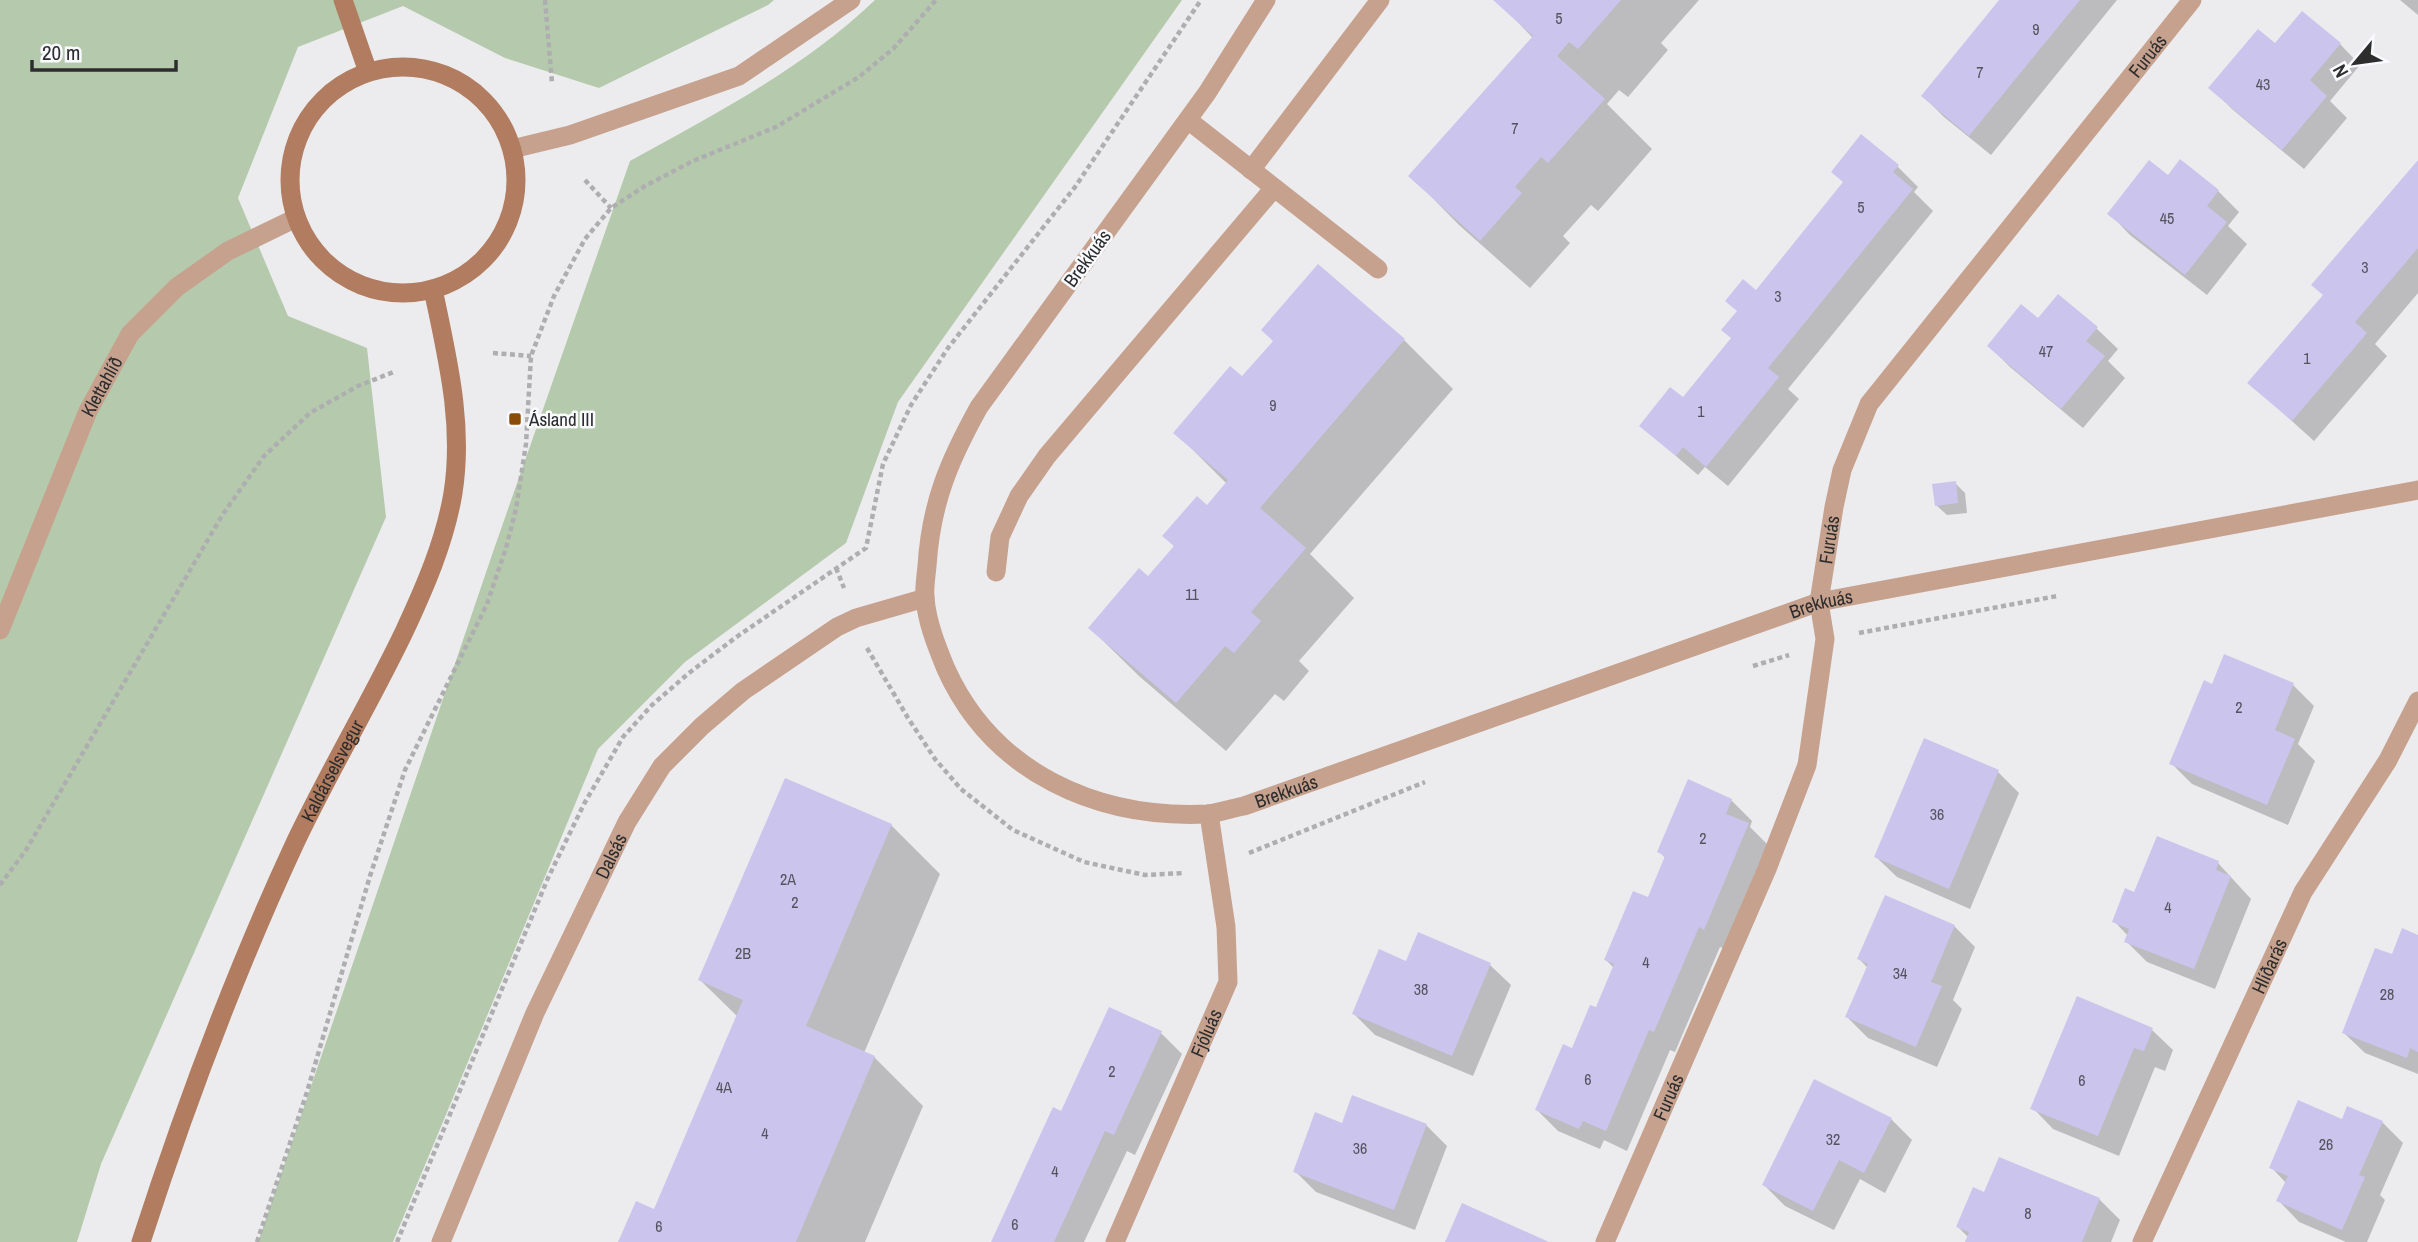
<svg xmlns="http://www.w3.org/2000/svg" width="2418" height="1242" font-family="'Archivo Narrow',sans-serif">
<rect width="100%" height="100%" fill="#ececef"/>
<g fill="#b5caac">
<path d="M0,0H774L768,5L599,88L505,58L403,6L298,47L238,198L288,316L367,348L386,517L101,1164L77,1242H0Z"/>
<path d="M875,0H1182L898,402L846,543L685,662L598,749L393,1242H258L494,549L630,161C715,114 804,68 875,0Z"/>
</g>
<g fill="#0003">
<path d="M1496,0H1699L1661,43L1668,50L1628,97L1619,90L1607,104L1652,149L1598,211L1591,205L1563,236L1570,243L1530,288L1459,225L1411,176L1533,38Z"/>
<path d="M2002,0H2117L1991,155L1944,117L1923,96Z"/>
<path d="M2400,0H2418V15Z"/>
<path d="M2340,44L2360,65L2330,101L2347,118L2304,169L2232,109L2211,88L2276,46Z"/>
<path d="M2418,162V293L2375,344L2387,356L2314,441L2250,383L2325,296Z"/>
<path d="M1897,166L1918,187L1914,192L1933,211L1788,389L1799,399L1728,486L1705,467L1698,475L1641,426L1684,400L1732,339L1756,292Z"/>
<path d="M2168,177L2218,191L2239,212L2228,226L2247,244L2207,295L2130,235L2110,214Z"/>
<path d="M1318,266L1404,340L1453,389L1310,554L1354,598L1299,661L1309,671L1284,701L1275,694L1226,751L1139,676L1090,628L1148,578L1175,547L1164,536L1207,507L1227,484L1176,433L1243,379L1275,342Z"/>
<path d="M2058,297L2097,329L2118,349L2108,361L2125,378L2083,428L2010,367L1989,346L2038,321Z"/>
<path d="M1955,483L1965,493L1967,513L1947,515L1936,505Z"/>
<path d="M2225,656L2293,685L2314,706L2298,744L2315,761L2288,825L2192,784L2171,763L2213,686Z"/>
<path d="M1925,740L1998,772L2019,793L1970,909L1897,877L1876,857Z"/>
<path d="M786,780L891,825L940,874L864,1053L874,1057L923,1106L865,1242H620L655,1212L738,1017L700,980Z"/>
<path d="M1731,800L1752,821L1750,827L1769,846L1725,949L1720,947L1675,1052L1670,1050L1627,1151L1604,1140L1600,1149L1558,1131L1537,1110L1597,1010L1614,968L1606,960L1649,900L1666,859L1659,851Z"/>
<path d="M2218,863L2251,899L2215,989L2147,962L2126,941L2128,936L2114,921Z"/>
<path d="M1954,926L1975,947L1953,1000L1962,1009L1937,1067L1868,1038L1847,1017L1868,968L1859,959Z"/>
<path d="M2418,937V1074L2365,1053L2344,1033L2393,957Z"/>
<path d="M1407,963L1490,965L1511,985L1473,1076L1375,1035L1354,1014Z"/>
<path d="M2152,1030L2173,1050L2165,1071L2155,1067L2119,1156L2053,1129L2033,1108Z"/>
<path d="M1161,1033L1182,1054L1135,1155L1127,1151L1084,1242H993L1062,1113Z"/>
<path d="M1891,1119L1912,1140L1885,1193L1860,1179L1834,1230L1785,1206L1764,1185Z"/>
<path d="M2343,1121L2382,1122L2403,1143L2380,1195L2385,1200L2367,1242H2346L2299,1222L2279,1201L2286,1183L2271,1167Z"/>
<path d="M1343,1125H1426L1447,1146L1415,1230L1316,1192L1295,1171Z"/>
<path d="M1985,1195L2099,1199L2120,1220L2111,1242H1966L1968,1237L1958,1227Z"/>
</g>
<g fill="#cbc5ed">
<path d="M1493,0H1621L1578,49L1569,42L1557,56L1605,99L1548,163L1541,157L1515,187L1522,193L1480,241L1408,176L1533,36Z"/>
<path d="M1999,0H2080L1969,136L1921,96Z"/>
<path d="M2302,11L2341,43L2310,80L2327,96L2282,150L2208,88L2258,29L2275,43Z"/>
<path d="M1861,134L1899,165L1893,172L1913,189L1768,368L1779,377L1706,467L1683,447L1676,456L1639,426L1670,387L1683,397L1731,338L1721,330L1737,311L1725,301L1743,279L1756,290L1843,182L1831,172Z"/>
<path d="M2180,159L2219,190L2207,206L2227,222L2185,275L2107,214L2149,160L2168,175Z"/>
<path d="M2418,160V248L2355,322L2367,333L2292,421L2247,383L2323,295L2311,285Z"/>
<path d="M1318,264L1405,339L1260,508L1306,548L1251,612L1261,621L1234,653L1225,646L1176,703L1088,628L1139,568L1148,576L1174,546L1162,536L1197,496L1207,505L1228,480L1173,433L1230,366L1242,376L1273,341L1261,330Z"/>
<path d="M2058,294L2098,327L2086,341L2105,356L2061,409L1987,346L2021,304L2038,318Z"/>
<path d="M1956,481L1958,503L1935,506L1932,484Z"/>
<path d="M2224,654L2294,683L2275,730L2295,739L2267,805L2169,764L2204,680L2212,684Z"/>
<path d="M1924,738L1999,770L1949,889L1874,857Z"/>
<path d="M785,778L892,824L806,1026L875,1056L796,1242H618L636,1201L654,1209L743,1000L698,980Z"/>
<path d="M1688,779L1732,799L1726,814L1749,823L1704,930L1699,927L1654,1032L1649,1030L1606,1131L1583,1121L1579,1129L1535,1110L1563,1044L1572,1048L1590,1005L1596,1007L1614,964L1604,960L1633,891L1648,897L1665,856L1657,852Z"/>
<path d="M2157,836L2219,861L2216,870L2231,876L2194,969L2124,942L2129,929L2112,922L2125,888L2134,892Z"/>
<path d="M1885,895L1955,925L1931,982L1942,986L1916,1047L1845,1017L1868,964L1857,959Z"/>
<path d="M2402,928L2418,935V1052L2410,1048L2407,1058L2342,1033L2375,948L2392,954Z"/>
<path d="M1418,932L1491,963L1452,1056L1352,1014L1379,949L1406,961Z"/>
<path d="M2077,996L2153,1028L2144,1051L2134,1048L2098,1136L2030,1109Z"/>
<path d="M1109,1007L1162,1031L1114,1135L1105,1131L1054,1242H991L1053,1107L1061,1111Z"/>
<path d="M1814,1079L1892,1118L1864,1173L1839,1160L1813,1211L1762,1185Z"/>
<path d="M1352,1095L1427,1124L1394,1210L1293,1172L1315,1112L1342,1123Z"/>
<path d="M2298,1100L2342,1119L2347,1106L2383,1121L2359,1175L2365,1177L2342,1230L2276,1201L2288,1176L2269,1168Z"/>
<path d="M1999,1157L2100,1198L2082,1242H1965L1969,1232L1956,1227L1973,1187L1984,1192Z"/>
<path d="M1462,1203L1549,1242H1445Z"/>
</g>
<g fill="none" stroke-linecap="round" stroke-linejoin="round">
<g stroke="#aeaeb0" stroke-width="4.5" stroke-dasharray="5 3.5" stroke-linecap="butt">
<path d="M545,0L552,83"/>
<path d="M585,180L611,208"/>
<path d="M493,353L531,356"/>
<path d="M836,568L844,588"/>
<path d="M1859,633L2057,596"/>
<path d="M867,648L908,718L935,759L961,789L1013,830L1084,862L1145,875L1184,873"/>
<path d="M1753,666L1789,655"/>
<path d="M1249,853L1425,782"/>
<path d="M0,885L26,850L223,514L264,456L310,413L358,386L396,371"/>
<path d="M257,1242L307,1092L370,876L405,770L487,604L506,548L516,509L526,444L531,356L554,296L585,239L611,208L645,186L693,161L776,127L859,77L894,48L936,0"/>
<path d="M397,1242L548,878L584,804L623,737L652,705L689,673L735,638L866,548L883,464L911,405L948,348L1075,187L1201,0"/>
</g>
<g stroke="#c6a18e" stroke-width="19">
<path d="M1188,120L1378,269"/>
<path d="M1251,170L1380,0"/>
<path d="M996,572L1000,537L1019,496L1047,456L1274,188"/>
</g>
<g stroke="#c6a18e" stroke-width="19">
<path id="s1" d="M1266,0L1207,93L979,407C949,461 931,503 927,566C926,577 924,588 925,598C927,623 937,647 946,669C993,773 1097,819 1207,814C1219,813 1232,808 1244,806L1819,602L2418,490"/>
<path d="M512,149L570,135L739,76L851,0"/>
<path id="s2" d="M0,630L88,411L130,334L177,287L228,251L296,218"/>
<path id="s3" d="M441,1242L535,1013L627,822L662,766L702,726L743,691L837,627L856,618L925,598"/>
<path id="s4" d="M1115,1242L1228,982L1226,927L1209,814"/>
<path id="s5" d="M1605,1242L1767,869L1807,765L1825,639L1819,602L1834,507L1842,470L1869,404L2192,0"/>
<path id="s6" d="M2142,1242L2303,892L2388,760L2418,701"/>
</g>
<g stroke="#b17c5f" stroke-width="19">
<path d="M343,0L368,72"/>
<circle cx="403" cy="180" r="113"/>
<path id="s7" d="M141,1242C185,1106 235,972 295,843C329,771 370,703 404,632C425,587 445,541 453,493C464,423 447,357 433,289"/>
</g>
</g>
<rect fill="#894d09" stroke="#f9fafd" stroke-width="2.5" x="508" y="412" width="14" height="14" rx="3.5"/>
<g text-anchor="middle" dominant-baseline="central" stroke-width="5" stroke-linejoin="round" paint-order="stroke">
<g font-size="16" fill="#54535e">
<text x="1559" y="18">5</text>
<text x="2036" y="29">9</text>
<text x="1980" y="72">7</text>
<text x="2263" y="84">43</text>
<text x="1515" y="128">7</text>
<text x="1861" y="207">5</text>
<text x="2167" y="218">45</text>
<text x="2365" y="267">3</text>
<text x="1778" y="296">3</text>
<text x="2046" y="351">47</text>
<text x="2307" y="358">1</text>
<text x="1273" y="405">9</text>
<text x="1701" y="411">1</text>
<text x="1192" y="594">11</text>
<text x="2239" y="707">2</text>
<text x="1937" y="814">36</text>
<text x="1703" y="838">2</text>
<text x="788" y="879">2A</text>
<text x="795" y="902">2</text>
<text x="2168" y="907">4</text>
<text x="743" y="953">2B</text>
<text x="1646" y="962">4</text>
<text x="1900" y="973">34</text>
<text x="1421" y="989">38</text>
<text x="2387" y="994">28</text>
<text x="1112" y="1071">2</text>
<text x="1588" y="1079">6</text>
<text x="2082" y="1080">6</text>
<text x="724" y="1087">4A</text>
<text x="765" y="1133">4</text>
<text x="1833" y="1139">32</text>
<text x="2326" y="1144">26</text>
<text x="1360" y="1148">36</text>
<text x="1055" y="1171">4</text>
<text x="2028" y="1213">8</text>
<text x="1015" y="1224">6</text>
<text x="659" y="1226">6</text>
</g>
<g font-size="19" fill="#2d2d2e" stroke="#f9fafd">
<text stroke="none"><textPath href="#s5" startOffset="1334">Furuás</textPath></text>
<text transform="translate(1087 258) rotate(-54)">Brekkuás</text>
<text stroke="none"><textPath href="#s2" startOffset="264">Klettahlíð</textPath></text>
<text stroke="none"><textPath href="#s5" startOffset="746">Furuás</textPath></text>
<text stroke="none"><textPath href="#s1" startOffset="1741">Brekkuás</textPath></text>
<text stroke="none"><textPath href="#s7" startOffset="509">Kaldárselsvegur</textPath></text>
<text stroke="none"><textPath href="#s1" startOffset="1174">Brekkuás</textPath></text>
<text stroke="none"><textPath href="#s3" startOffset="422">Dalsás</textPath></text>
<text stroke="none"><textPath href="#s6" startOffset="304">Hlíðarás</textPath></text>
<text stroke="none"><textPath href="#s4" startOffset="228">Fjóluás</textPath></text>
<text stroke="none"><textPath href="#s5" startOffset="158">Furuás</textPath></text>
</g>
<g font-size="19" fill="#2d2d2e" stroke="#f9fafd" text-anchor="start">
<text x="529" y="419">Ásland III</text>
</g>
</g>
<g transform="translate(2355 63) rotate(241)" stroke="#f9fafd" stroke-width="5" paint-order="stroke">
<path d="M0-5L12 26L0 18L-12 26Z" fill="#2d2d2e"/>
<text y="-10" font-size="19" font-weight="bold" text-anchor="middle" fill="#2d2d2e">N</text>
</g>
<path d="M32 60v10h144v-10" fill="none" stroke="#2d2d2e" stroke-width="3.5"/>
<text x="42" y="60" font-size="21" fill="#2d2d2e" stroke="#f9fafd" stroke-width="5" paint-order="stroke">20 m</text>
</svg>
